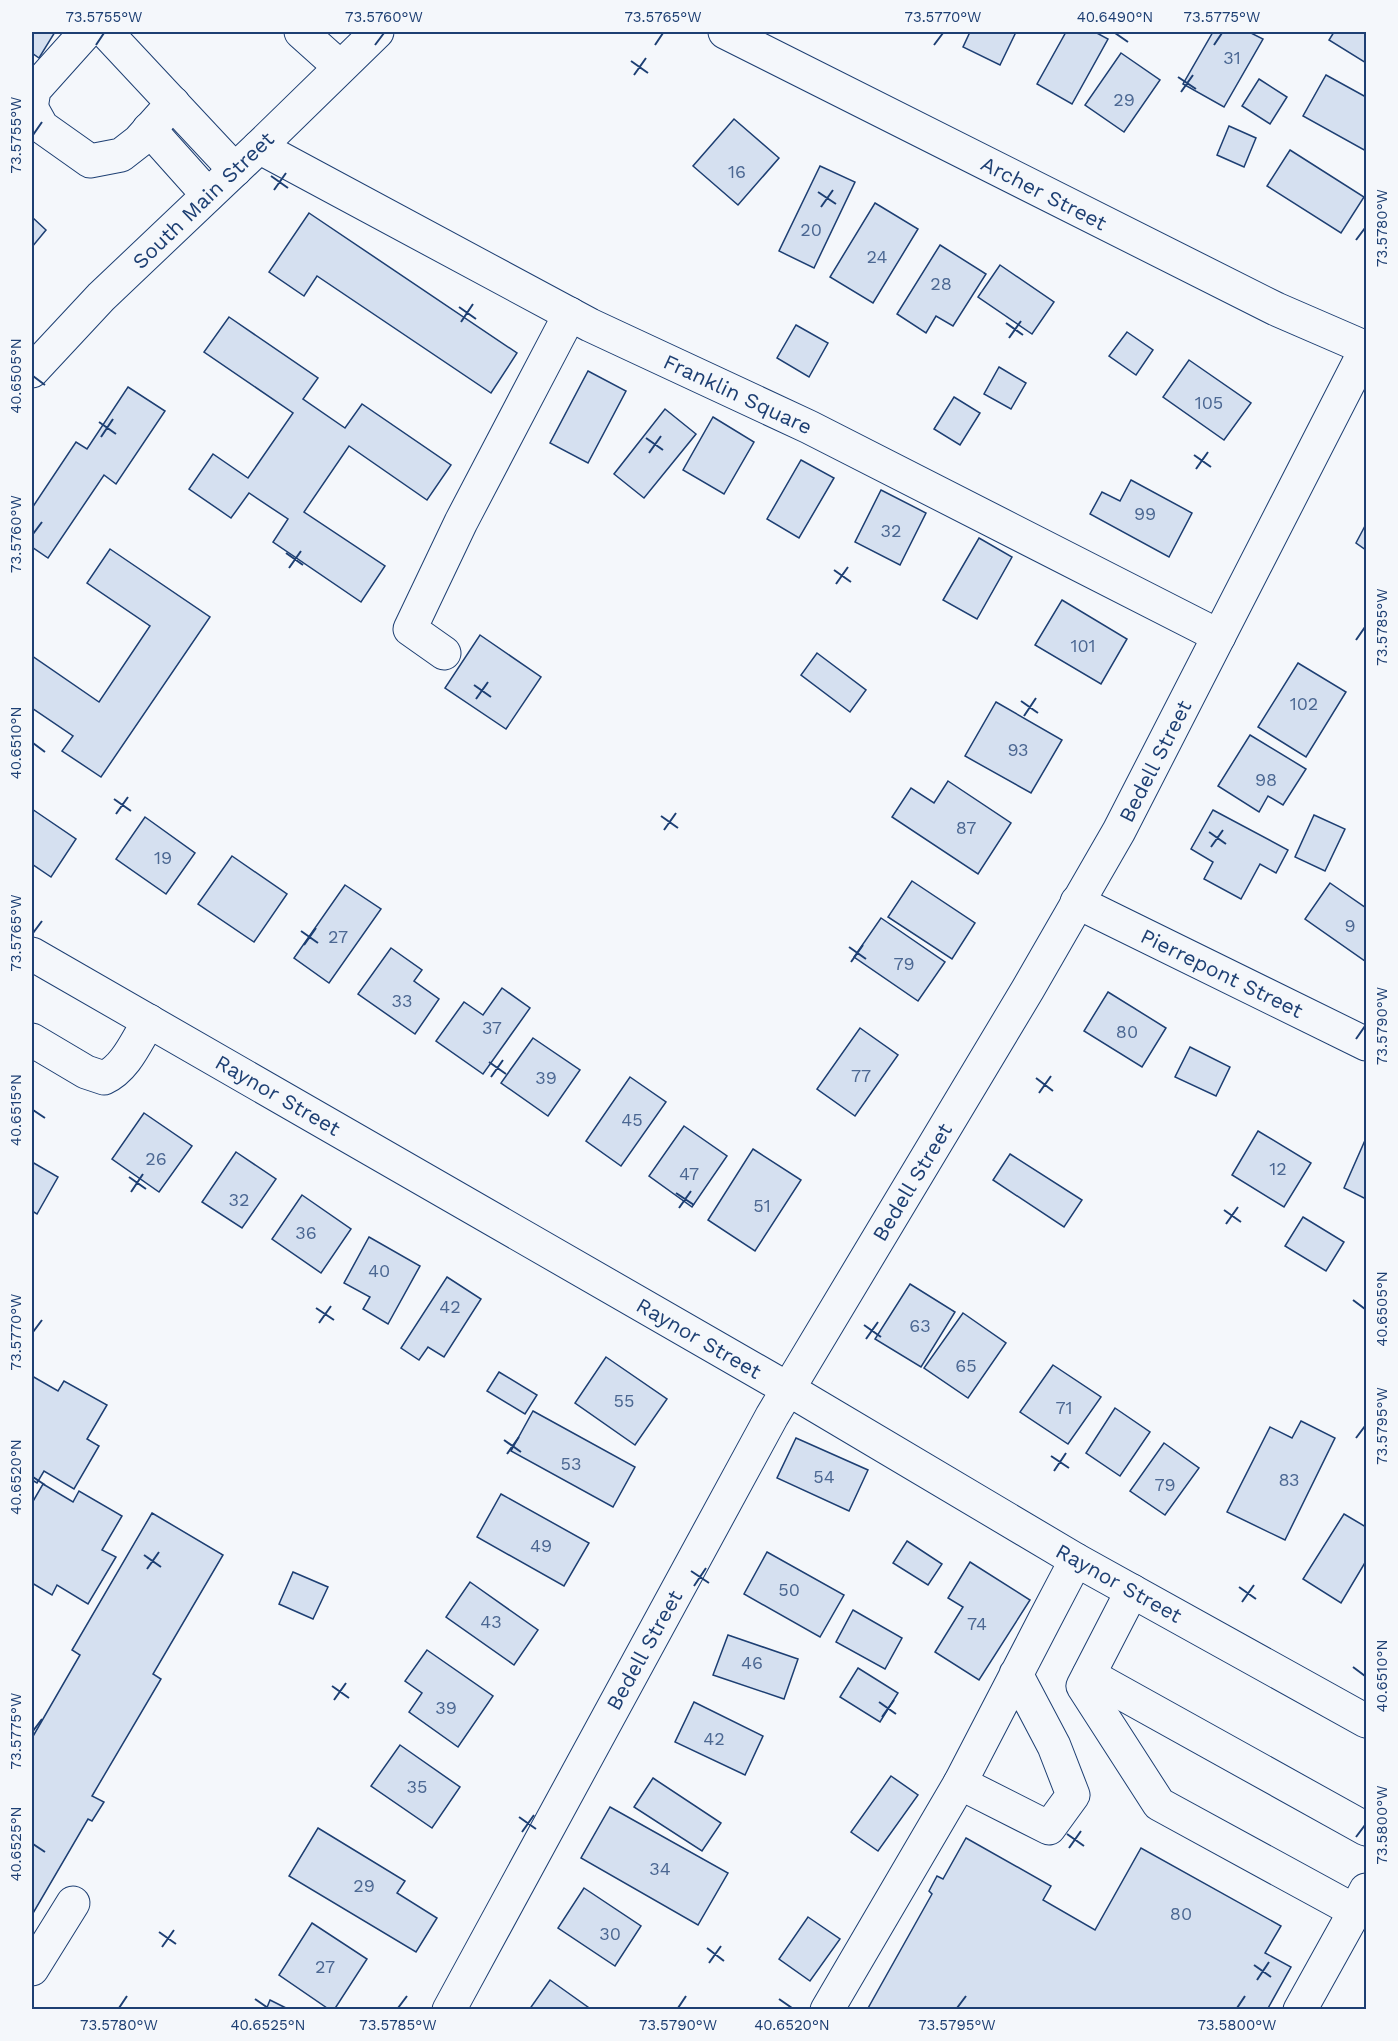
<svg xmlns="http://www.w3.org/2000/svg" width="1398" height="2041" font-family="'Work Sans',sans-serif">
<rect width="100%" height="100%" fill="#f4f7fb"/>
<g fill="#d5e0f0" stroke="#1d3f73" stroke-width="1.5">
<path d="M32,32H55L39,58L32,53Z"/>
<path d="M970,32H1016L1000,65L963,47Z"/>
<path d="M1066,32H1095L1108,39L1072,104L1037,84Z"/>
<path d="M1213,32H1249L1263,39L1224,107L1183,84Z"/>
<path d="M1334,32H1366V63L1329,40Z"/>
<path d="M1121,53L1160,80L1124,132L1085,105Z"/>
<path d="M1326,75L1366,97V151L1303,116Z"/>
<path d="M1259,79L1287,97L1270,124L1242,106Z"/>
<path d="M734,119L779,158L738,205L693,166Z"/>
<path d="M1229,126L1256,138L1244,167L1217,155Z"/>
<path d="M1290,150L1364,197L1341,233L1267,186Z"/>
<path d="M820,166L855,182L814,268L779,251Z"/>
<path d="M875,203L918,229L873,303L830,277Z"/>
<path d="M309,213L517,353L491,393L317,276L304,296L269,272Z"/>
<path d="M32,217L46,230L32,247Z"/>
<path d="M940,245L986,274L953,326L936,316L926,333L897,314Z"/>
<path d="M1000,265L1054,302L1032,334L978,297Z"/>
<path d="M229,317L318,378L303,399L345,428L362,404L451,465L427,500L349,446L304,512L385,566L361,602L273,542L288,519L249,493L231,518L189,489L213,454L248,478L293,413L204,352Z"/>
<path d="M796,325L828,343L809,377L777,358Z"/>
<path d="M1127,332L1153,350L1136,375L1109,356Z"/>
<path d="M1189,360L1251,403L1224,440L1163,397Z"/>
<path d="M999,367L1026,383L1011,409L984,394Z"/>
<path d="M588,371L626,391L588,463L550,443Z"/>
<path d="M128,387L165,411L116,484L104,475L48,558L32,547V508L76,442L87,449Z"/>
<path d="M954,397L980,413L960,445L934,429Z"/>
<path d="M665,409L696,434L644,498L614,474Z"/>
<path d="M713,417L754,442L724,494L683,470Z"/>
<path d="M801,460L834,478L799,538L767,519Z"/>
<path d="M1131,480L1192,513L1169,557L1090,514L1102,492L1120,501Z"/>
<path d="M881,490L926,513L900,565L855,542Z"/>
<path d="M1366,524V550L1356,543Z"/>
<path d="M979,538L1012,557L977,619L943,600Z"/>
<path d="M110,549L210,617L101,777L62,751L73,736L32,708V656L99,702L150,626L87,583Z"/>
<path d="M1062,600L1127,639L1101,684L1035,645Z"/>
<path d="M480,635L541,677L506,729L445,688Z"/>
<path d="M817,653L866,690L850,712L801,675Z"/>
<path d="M1298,663L1346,692L1306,757L1258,727Z"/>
<path d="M996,702L1062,740L1031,793L965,756Z"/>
<path d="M1250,735L1306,769L1283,805L1268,796L1259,812L1218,786Z"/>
<path d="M948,781L1011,823L978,874L892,817L911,788L934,803Z"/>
<path d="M32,809L76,839L51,877L32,864Z"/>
<path d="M1213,810L1288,850L1276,873L1260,864L1241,899L1204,879L1213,862L1191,849Z"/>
<path d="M1314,815L1345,829L1325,871L1295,857Z"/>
<path d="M145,817L195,853L166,894L116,859Z"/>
<path d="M232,856L287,894L254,942L198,904Z"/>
<path d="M912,881L975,923L952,959L888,917Z"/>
<path d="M1330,883L1366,908L1365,961L1305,919Z"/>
<path d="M345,885L381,909L329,983L294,958Z"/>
<path d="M881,918L945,962L918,1001L854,957Z"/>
<path d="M391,948L422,970L414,981L439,999L415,1034L358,994Z"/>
<path d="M502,988L530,1008L483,1074L436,1041L464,1002L483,1015Z"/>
<path d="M1108,992L1166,1028L1142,1067L1084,1031Z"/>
<path d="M860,1028L898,1055L855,1116L817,1089Z"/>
<path d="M533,1038L580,1070L548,1116L501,1083Z"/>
<path d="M1190,1047L1230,1067L1216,1096L1175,1077Z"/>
<path d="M630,1077L666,1102L621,1166L586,1141Z"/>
<path d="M144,1113L192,1146L159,1192L112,1159Z"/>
<path d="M684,1126L727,1156L692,1207L649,1176Z"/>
<path d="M1258,1131L1311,1163L1284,1207L1232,1175Z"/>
<path d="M1366,1138V1199L1344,1188Z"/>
<path d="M753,1149L801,1180L755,1251L708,1220Z"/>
<path d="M236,1152L276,1179L242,1228L202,1202Z"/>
<path d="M1010,1154L1082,1200L1064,1227L993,1180Z"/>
<path d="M32,1162L58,1177L37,1214L32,1211Z"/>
<path d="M302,1195L351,1229L321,1273L272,1239Z"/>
<path d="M1303,1217L1344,1242L1326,1271L1285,1246Z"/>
<path d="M369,1237L420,1266L388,1324L363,1309L370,1297L344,1283Z"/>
<path d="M447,1277L481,1299L444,1357L428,1347L419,1360L401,1348Z"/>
<path d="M910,1284L955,1312L921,1367L875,1339Z"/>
<path d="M963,1313L1006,1343L968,1398L924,1368Z"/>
<path d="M606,1357L667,1399L635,1445L575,1403Z"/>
<path d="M1053,1365L1101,1397L1068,1444L1020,1412Z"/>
<path d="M499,1372L537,1395L525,1414L487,1391Z"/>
<path d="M32,1376L58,1391L64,1381L107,1405L87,1439L99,1446L74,1489L44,1471L37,1483L32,1480Z"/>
<path d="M1115,1408L1150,1432L1120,1476L1086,1453Z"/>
<path d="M533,1411L635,1467L613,1507L511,1451Z"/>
<path d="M1301,1421L1335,1438L1285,1540L1227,1512L1270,1427L1292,1438Z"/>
<path d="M796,1438L868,1470L849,1511L777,1478Z"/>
<path d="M1164,1443L1199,1468L1165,1515L1130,1491Z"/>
<path d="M43,1484L73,1502L79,1491L122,1516L102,1550L116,1557L88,1604L57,1585L52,1595L32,1583V1503Z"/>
<path d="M501,1494L589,1543L564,1586L477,1537Z"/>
<path d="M152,1513L223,1555L153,1674L161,1679L92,1796L104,1802L92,1821L88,1819L32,1915V1738L80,1655L72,1650Z"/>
<path d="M1344,1514L1366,1527V1561L1341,1603L1303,1579Z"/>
<path d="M907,1541L942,1564L928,1585L893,1563Z"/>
<path d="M767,1552L844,1595L820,1637L744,1594Z"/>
<path d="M970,1562L1030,1600L979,1680L935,1652L963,1607L948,1598Z"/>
<path d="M293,1572L328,1587L313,1619L279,1604Z"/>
<path d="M470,1582L538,1630L514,1665L446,1617Z"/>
<path d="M853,1610L902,1638L885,1669L836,1642Z"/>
<path d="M728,1635L798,1659L784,1699L713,1675Z"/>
<path d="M427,1650L493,1696L458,1747L409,1712L422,1693L405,1681Z"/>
<path d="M858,1668L898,1693L880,1722L840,1697Z"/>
<path d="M694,1702L763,1736L745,1775L675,1742Z"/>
<path d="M400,1745L460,1787L432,1828L371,1786Z"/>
<path d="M891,1776L918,1795L878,1851L851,1832Z"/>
<path d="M653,1778L721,1823L702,1851L634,1807Z"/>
<path d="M610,1807L728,1873L698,1925L581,1858Z"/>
<path d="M318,1828L405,1881L397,1893L437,1918L416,1952L289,1876Z"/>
<path d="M966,1838L1051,1886L1043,1900L1095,1930L1141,1848L1281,1926L1265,1953L1291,1967L1267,2010H867L932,1894L929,1891L937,1876L943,1879Z"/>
<path d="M584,1888L641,1926L615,1966L558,1928Z"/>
<path d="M808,1917L840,1939L810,1981L779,1959Z"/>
<path d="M312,1923L367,1959L334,2010H330L279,1975Z"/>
<path d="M550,1980L592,2010H529Z"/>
<path d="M270,2000L290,2010H266Z"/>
</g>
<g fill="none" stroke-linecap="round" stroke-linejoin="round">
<defs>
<g id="minor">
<path d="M106,32L235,170"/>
<path d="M301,32L340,67"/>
<path d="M725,32L1276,309L1366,348"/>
<path d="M32,102L34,90L86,32"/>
<path d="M32,109L42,127L90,161L121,155L139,141L173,103"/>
<path d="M149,129L208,195"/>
<path d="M259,147L590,325L809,427L1219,636"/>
<path d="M444,653L410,629L461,522L570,314"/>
<path d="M1077,902L1366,1044"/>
<path d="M32,954L788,1389L1076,1560L1366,1721"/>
<path d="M32,1040L86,1072L104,1078C126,1068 137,1040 149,1021"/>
<path d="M1132,1591L1083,1686L1159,1804L1355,1911L1366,1890"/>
<path d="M1016,1674L1054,1746L1073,1795L1049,1828L960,1783C999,1708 1037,1634 1076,1560"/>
<path d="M1089,1675L1366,1829"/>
<path d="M32,1969L73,1903"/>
<path d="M449,2010L772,1416L1028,989L1119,831L1366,349"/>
<path d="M827,2010L960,1783"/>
<path d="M1300,2010L1355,1911"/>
</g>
<path id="major" d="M32,371L101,297L259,147L377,32"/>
</defs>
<use href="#minor" stroke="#1d3f73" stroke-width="35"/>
<use href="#major" stroke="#1d3f73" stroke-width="35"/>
<use href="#minor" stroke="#f4f7fb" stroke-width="33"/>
<use href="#major" stroke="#f4f7fb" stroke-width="33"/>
</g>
<path fill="none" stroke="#1d3f73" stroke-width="2" d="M1115,33L1128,42M96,45L104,33M375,45L384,33M655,45L663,33M934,45L943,33M1214,45L1222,33M631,61L648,73M634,75L646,58M1178,77L1196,89M1181,92L1193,75M33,135L42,122M271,176L288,188M274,190L286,173M818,192L836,204M821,207L833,190M1356,240L1365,228M459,307L476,319M461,322L473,304M1006,323L1023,335M1009,338L1021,321M33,376L45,385M99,422L116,434M101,437L113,419M646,438L663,450M649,453L661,436M1194,455L1211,467M1196,469L1208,452M33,534L42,522M286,553L303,565M289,568L301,551M834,570L851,582M836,584L848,567M1356,640L1365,627M474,685L491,697M476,699L488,682M1021,701L1038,713M1024,716L1036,698M33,743L45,752M114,799L131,811M116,814L128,797M661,816L678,828M664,830L676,813M1209,832L1226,844M1211,847L1223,830M301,931L318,943M33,933L42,921M304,945L316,928M849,947L866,959M851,962L863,945M1356,1039L1365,1026M489,1062L506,1074M491,1077L503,1060M1036,1078L1053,1091M1039,1093L1051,1076M33,1110L45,1118M129,1177L146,1189M131,1192L143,1174M676,1193L694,1205M679,1208L691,1191M1224,1210L1241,1222M1226,1224L1238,1207M1353,1300L1365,1309M316,1308L334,1320M319,1323L331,1306M864,1325L881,1337M33,1332L42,1320M866,1339L878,1322M1356,1438L1365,1426M504,1440L521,1452M507,1454L519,1437M1051,1456L1069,1468M1054,1471L1066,1453M33,1477L45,1485M144,1555L161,1567M147,1569L159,1552M691,1571L709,1583M694,1586L706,1568M1239,1587L1256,1599M1242,1602L1254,1585M1353,1667L1365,1676M332,1686L349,1698M334,1700L346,1683M879,1702L896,1714M882,1717L894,1700M33,1731L42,1719M519,1817L536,1829M522,1832L534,1815M1067,1834L1084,1846M1356,1837L1365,1825M33,1844L45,1852M1069,1848L1081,1831M159,1932L176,1944M162,1947L174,1930M707,1948L724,1961M709,1963L721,1946M1254,1965L1271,1977M1257,1980L1269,1962M255,1999L268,2008M779,1999L792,2008M119,2008L127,1996M398,2008L407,1996M678,2008L686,1996M957,2008L966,1996M1237,2008L1245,1996"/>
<g text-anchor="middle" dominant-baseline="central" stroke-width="4.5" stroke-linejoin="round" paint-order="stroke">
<g font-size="18" fill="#4b6792">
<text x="1232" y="57">31</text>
<text x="1124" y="99">29</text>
<text x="737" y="171">16</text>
<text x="811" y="229">20</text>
<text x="877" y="256">24</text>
<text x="941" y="283">28</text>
<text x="1209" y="402">105</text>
<text x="1145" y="513">99</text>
<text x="891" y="530">32</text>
<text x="1083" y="645">101</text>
<text x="1304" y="703">102</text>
<text x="1018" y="749">93</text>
<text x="1266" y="779">98</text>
<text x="966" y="827">87</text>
<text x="163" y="857">19</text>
<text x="1350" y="925">9</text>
<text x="338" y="936">27</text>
<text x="904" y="963">79</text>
<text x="402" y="1000">33</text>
<text x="492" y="1027">37</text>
<text x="1127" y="1031">80</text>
<text x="861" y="1075">77</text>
<text x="546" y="1077">39</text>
<text x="632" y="1119">45</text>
<text x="156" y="1158">26</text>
<text x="1278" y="1168">12</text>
<text x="689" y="1173">47</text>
<text x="239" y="1199">32</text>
<text x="762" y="1205">51</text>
<text x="306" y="1232">36</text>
<text x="379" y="1270">40</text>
<text x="450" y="1306">42</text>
<text x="920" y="1325">63</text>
<text x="966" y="1365">65</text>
<text x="624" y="1400">55</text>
<text x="1064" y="1407">71</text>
<text x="571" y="1463">53</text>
<text x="824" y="1476">54</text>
<text x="1289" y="1479">83</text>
<text x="1165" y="1484">79</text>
<text x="541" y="1545">49</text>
<text x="789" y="1589">50</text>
<text x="491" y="1621">43</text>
<text x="977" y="1623">74</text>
<text x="752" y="1662">46</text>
<text x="446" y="1707">39</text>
<text x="714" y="1738">42</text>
<text x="417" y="1786">35</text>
<text x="660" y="1868">34</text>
<text x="364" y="1885">29</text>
<text x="1181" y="1913">80</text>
<text x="610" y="1933">30</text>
<text x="325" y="1966">27</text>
</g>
<g font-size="21" fill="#1d3f73" stroke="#f4f7fb">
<text transform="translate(1044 193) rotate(27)">Archer Street</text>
<text transform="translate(203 200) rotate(-44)">South Main Street</text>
<text transform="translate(738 394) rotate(25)">Franklin Square</text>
<text transform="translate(1155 761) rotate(-63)">Bedell Street</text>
<text transform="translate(1222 973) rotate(26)">Pierrepont Street</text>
<text transform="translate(278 1095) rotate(30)">Raynor Street</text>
<text transform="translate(912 1182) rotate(-59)">Bedell Street</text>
<text transform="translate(699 1338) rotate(30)">Raynor Street</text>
<text transform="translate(1119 1583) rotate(29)">Raynor Street</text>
<text transform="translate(644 1650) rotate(-61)">Bedell Street</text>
</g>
</g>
<rect width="1398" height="2041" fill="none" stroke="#f4f7fb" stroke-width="66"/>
<rect x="33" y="33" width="1332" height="1975" fill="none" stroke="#1d3f73" stroke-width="2"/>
<g font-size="15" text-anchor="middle" fill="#1d3f73">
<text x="104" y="22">73.5755°W</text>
<text x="384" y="22">73.5760°W</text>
<text x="663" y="22">73.5765°W</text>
<text x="943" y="22">73.5770°W</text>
<text x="1115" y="22">40.6490°N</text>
<text x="1222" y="22">73.5775°W</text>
<text transform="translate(16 135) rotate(-90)" y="5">73.5755°W</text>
<text transform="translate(1382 228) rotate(-90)" y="5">73.5780°W</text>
<text transform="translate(16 376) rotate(-90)" y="5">40.6505°N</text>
<text transform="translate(16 534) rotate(-90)" y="5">73.5760°W</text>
<text transform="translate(1382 627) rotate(-90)" y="5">73.5785°W</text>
<text transform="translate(16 743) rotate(-90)" y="5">40.6510°N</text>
<text transform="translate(16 933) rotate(-90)" y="5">73.5765°W</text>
<text transform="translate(1382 1026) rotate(-90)" y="5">73.5790°W</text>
<text transform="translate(16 1110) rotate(-90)" y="5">40.6515°N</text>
<text transform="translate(1382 1309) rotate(-90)" y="5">40.6505°N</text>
<text transform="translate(16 1332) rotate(-90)" y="5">73.5770°W</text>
<text transform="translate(1382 1426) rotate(-90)" y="5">73.5795°W</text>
<text transform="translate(16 1477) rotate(-90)" y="5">40.6520°N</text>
<text transform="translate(1382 1676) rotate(-90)" y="5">40.6510°N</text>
<text transform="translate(16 1731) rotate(-90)" y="5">73.5775°W</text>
<text transform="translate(1382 1825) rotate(-90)" y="5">73.5800°W</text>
<text transform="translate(16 1844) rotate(-90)" y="5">40.6525°N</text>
<text x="119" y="2030">73.5780°W</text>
<text x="268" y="2030">40.6525°N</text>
<text x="398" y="2030">73.5785°W</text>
<text x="678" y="2030">73.5790°W</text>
<text x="792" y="2030">40.6520°N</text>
<text x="957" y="2030">73.5795°W</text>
<text x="1237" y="2030">73.5800°W</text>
</g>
</svg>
